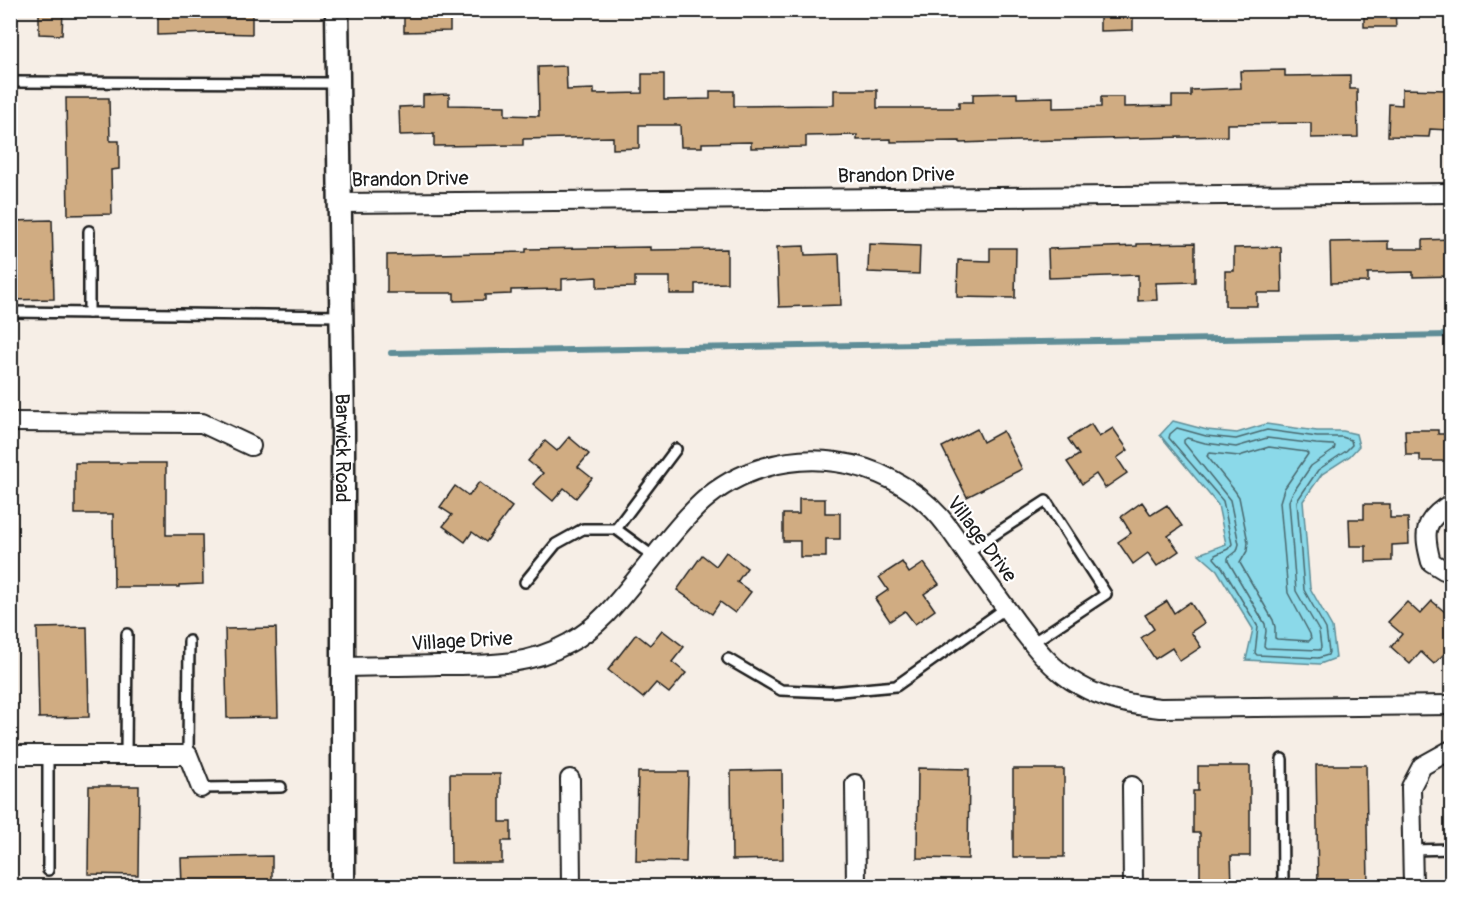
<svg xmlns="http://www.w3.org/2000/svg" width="1462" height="897" font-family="Pangolin,sans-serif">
<rect width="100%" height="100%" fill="#f6eee6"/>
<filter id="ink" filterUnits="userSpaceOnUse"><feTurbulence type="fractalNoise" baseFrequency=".0167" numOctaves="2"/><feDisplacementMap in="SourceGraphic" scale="12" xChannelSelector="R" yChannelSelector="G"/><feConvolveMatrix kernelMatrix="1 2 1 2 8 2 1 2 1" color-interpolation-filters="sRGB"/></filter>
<g filter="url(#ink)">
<path fill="#8bd9e9" stroke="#5f8d97" stroke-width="1.5" d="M1173,421L1207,430L1237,433L1266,424L1317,431H1343L1356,434L1359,446L1350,456L1322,474L1303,501L1310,588L1332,627L1336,658L1320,664L1246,660L1253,629L1217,570L1199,554L1226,544L1218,505L1160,435Z"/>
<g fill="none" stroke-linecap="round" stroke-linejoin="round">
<g stroke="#48686e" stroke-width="1.5">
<path d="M1177,428L1206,436L1236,439L1267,430L1317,437H1342L1351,440L1352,445L1346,451L1318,470L1297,501L1304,590L1326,629L1329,652L1328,655L1318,658L1257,655L1255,653L1258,627L1222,567L1214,558L1215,555L1228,549L1232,544L1223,501L1169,438L1170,434Z"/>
<path d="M1187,438L1205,443L1236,447L1267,438L1316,444L1333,445L1335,446L1334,450L1311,466L1292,494L1289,501L1296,591L1319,631L1321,647L1320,650L1266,648L1264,646L1266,631L1265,624L1228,561V558L1237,551L1239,544L1230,500L1184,443V440Z"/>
<path d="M1269,447L1306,452L1308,454L1284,489L1280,502L1288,593L1310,634L1311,639L1309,641L1277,639L1275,638V627L1273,620L1240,563L1247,551L1248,542L1239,497L1235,491L1207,456L1210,453L1239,456Z"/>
</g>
<path stroke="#5f8d97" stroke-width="6" d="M391,353L1452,335"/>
</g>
<g fill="#d0ac82" stroke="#1c1c1c" stroke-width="1.5">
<path d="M39,10H63L62,35L39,34Z"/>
<path d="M158,10H252V34L212,33L158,35Z"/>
<path d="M404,10H450V31L404,32Z"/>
<path d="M1100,10H1133V30L1100,31Z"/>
<path d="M1364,10H1395L1396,27H1364Z"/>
<path d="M566,66L567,90L594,89V94L642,93V74H664V100L710,99V91H734V106L834,105V90H877V108H959V102H973V94L1017,93V98L1053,97V108L1101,107V97H1124V107L1172,106V96H1191V90L1241,88L1240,71L1285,70V76L1350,75V89H1357L1358,137L1311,138V123L1227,124V136L1018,141L960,143V141L891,142V139L857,140V135L806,136V147L751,148V142L702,143V147H681L680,125H639V148L613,149V137L523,139V145L434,146V134L400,135L399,107L423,106V95L449,94V105L505,106V115L539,116L538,67Z"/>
<path d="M1402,89L1449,90V130L1430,129L1429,137L1388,136L1389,104L1402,105Z"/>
<path d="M66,98H109L110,141H119V169L111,170L112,214L68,215Z"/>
<path d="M52,220L54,299L10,300V221Z"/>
<path d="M1452,239V276L1413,277V272L1368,273V282L1331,283L1330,242L1388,241V249H1423V240Z"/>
<path d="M1195,243V282L1156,283L1157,300L1138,301V275L1049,278L1048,249L1137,246V244Z"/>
<path d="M869,244L920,246L919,274L868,272Z"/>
<path d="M804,246L805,255L839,254L841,305L779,307L777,247Z"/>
<path d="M650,247V250L727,249V283L695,284V294H670V277H635V287L597,288V277L562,279V289L511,290V294L485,295V300L454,301V293H387V255L526,252V249Z"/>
<path d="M1281,247L1282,293H1257V306H1225V271H1234V248Z"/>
<path d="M990,248H1016L1015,298L957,297L958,260L990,261Z"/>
<path d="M1091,424L1099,437L1113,428L1128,450L1117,458L1127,473L1105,488L1096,474L1082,484L1067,462L1079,455L1068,439Z"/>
<path d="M977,429L983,442L1003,431L1022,469L967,497L942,447Z"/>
<path d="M1405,430H1438V434H1452V461H1420V455H1406Z"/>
<path d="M569,437L589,454L578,467L592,478L576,498L564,488L553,501L533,484L543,473L528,461L545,441L557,451Z"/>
<path d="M75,463H166V535H202L203,584L179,585V587H114L113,514H75Z"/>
<path d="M479,482L512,507L486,542L472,532L465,542L443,526L452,515L440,507L455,486L469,496Z"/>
<path d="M799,499H825V513H840V539H826V557H800V541H783V514H799Z"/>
<path d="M1142,502L1151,515L1167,505L1182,526L1168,536L1179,551L1157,566L1148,553L1133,564L1118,542L1131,533L1121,517Z"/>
<path d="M1364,504H1390V518H1408L1409,544L1392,545V561L1366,562V546H1350L1349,519H1364Z"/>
<path d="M726,552L747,568L737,582L751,592L735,613L720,602L712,614L677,590L702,555L716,566Z"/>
<path d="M902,562L909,573L924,563L939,584L924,594L935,610L915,624L905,611L890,621L875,599L888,590L879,577Z"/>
<path d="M1167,601L1174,613L1190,602L1204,623L1191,632L1201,647L1180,661L1172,648L1155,659L1141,638L1154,629L1145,615Z"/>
<path d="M1432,601L1452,618V646L1434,664L1421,652L1410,664L1391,647L1402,634L1388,622L1407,602L1420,614Z"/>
<path d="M87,627L89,717L39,718L37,628Z"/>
<path d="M276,628L278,717L227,718L225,629Z"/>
<path d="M662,630L684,647L672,662L686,673L669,693L656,683L643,698L608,670L636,634L650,645Z"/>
<path d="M1316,765H1366L1368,886H1318Z"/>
<path d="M1198,766H1250V856H1231L1232,886H1200V833H1193V791H1198Z"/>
<path d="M918,768L969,769L968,859L917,858Z"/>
<rect x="1013" y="769" width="51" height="88"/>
<path d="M782,770L783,859L732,860L731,771Z"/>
<path d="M638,772H688L686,862L636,861Z"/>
<path d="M450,774H500V822H511V841H502V863H451Z"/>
<path d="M89,786H139L138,875L88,874Z"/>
<path d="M272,856V886H182L181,858Z"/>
</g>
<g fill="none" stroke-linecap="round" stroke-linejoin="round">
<defs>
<g id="service">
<path d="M10,82L339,83"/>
<path d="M10,312L341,316"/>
<path d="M89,313V231"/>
<path d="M616,529L676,449"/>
<path d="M966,553L1046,501L1106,594L1032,643"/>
<path d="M525,582L556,544L583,529H616L654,557"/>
<path d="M728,659L781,690L830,692L896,686L1006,608"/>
<path d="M48,755V870"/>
<path d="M126,755L127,634"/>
<path d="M188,755L189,641"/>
<path d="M1282,759L1283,886"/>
<path d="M201,788L281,787"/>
<path d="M1413,850L1452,849"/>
</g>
<g id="minor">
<path d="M340,203L1452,193"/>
<path d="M10,422L202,423L251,446"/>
<path d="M1452,503C1423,520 1423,532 1431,562L1444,570H1452"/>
<path d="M343,667C374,666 406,666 438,665C485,665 526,667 569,643C597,628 617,603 637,578C658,553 677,525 702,502C737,470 789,455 836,462C875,467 914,487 940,517C951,530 960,544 969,557C985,579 1001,601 1016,622C1034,646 1052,670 1079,685C1105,700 1132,705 1160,708L1452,705"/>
<path d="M10,755H188L201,788"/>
<path d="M570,779L571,886"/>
<path d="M855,784L856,886"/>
<path d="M1132,786L1133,886"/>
<path d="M1413,886L1411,787L1422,766L1449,751H1452"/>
</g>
<g id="tertiary">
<path id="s1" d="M337,10L343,431V886"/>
</g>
</defs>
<use href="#service" stroke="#1c1c1c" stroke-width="14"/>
<use href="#minor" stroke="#1c1c1c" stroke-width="22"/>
<use href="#tertiary" stroke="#1c1c1c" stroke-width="27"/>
<use href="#service" stroke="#fff" stroke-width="9"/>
<use href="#minor" stroke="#fff" stroke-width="18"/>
<use href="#tertiary" stroke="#fff" stroke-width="22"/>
</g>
</g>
<g text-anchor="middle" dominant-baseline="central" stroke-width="4.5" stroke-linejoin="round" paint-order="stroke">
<g font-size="20" fill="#1c1c1c" stroke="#fff">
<text transform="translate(896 175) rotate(-1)">Brandon Drive</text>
<text transform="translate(410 179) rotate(-1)">Brandon Drive</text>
<text stroke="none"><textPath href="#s1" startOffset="438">Barwick Road</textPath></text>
<text transform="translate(982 539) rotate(53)">Village Drive</text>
<text transform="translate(462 641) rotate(-3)">Village Drive</text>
</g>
</g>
<rect width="1462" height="897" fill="none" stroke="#fff" stroke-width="36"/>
<rect x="18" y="18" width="1426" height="861" fill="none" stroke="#1c1c1c" stroke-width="2" filter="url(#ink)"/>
</svg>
